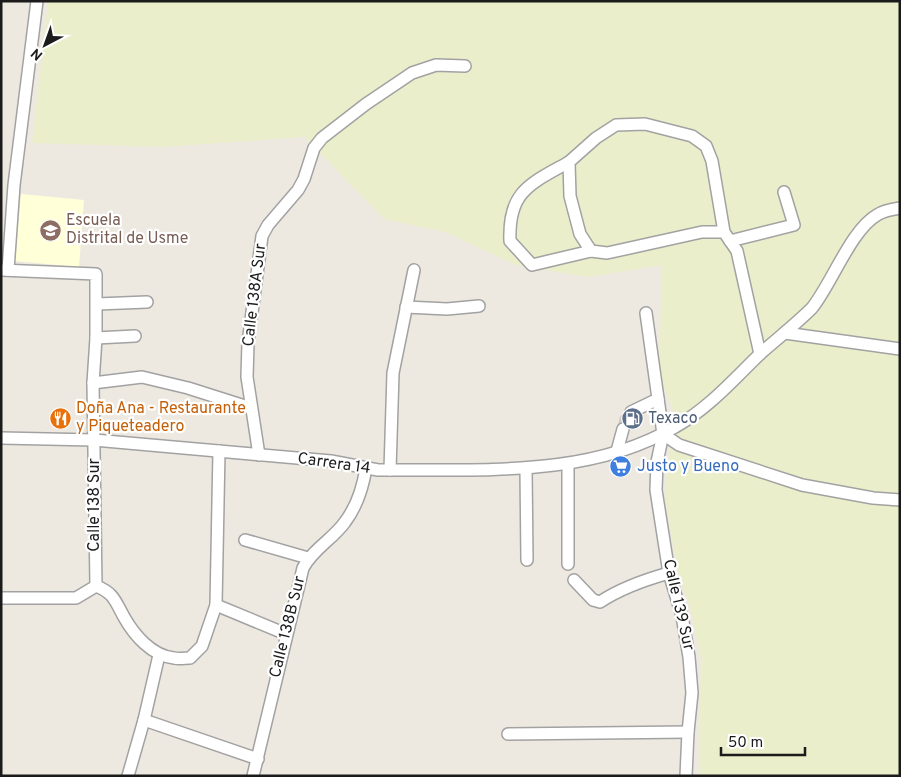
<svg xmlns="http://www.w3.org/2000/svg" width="901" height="777" font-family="Overpass,sans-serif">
<rect width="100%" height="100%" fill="#eee9e0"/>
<path fill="#ffffd8" d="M21,194L84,200L79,267L15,261Z"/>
<path fill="#ebeeca" d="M48,1H900V776H699L701,658L691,611L677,569L665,497L673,410L659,375L662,265L588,277L516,265L445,232L384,219L305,137L162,147L32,143Z"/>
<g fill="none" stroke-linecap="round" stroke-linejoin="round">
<path stroke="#cecac2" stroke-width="11" stroke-dasharray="11 5.5" stroke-linecap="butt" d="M623,429L625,419L631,412"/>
<defs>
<g id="minor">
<path d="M569,162C530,184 508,191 510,241L532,265L591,251"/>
<path d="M724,232H702L607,253L591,251L580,234L570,196L569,162L596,138L616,125L645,124L692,136L706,146L712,161L724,232L737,251L760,354"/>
<path d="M730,241L794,225L784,192"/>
<path d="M1,270L96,274V338L93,383L96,586"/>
<path d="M8,270L14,185L37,1"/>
<path d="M97,304L147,302"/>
<path d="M406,307L447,309L479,306"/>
<path d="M646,313L663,434L657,462L656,490L669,573L682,616L689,657L692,693L688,732L686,776"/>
<path d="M785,333L900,349"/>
<path d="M96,338L135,336"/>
<path d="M93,383L142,377L188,388L251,408"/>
<path d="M631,412L658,399"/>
<path d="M663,434L679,445L802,485L873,498L900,500"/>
<path d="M1,438L94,440L331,461L378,470H390C486,469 590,477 675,427C708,409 734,379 761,353C778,338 796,324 812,308C832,283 851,230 877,215C883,211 893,209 900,208"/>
<path d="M617,451L623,429"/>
<path d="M259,455L247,377L248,343L262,236L268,225L298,190L304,179L314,148L322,138L366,104L412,73L436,65L465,66"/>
<path d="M526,469L527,560"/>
<path d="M390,470L393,373L414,270"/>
<path d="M245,540L308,558"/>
<path d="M568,564V464"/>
<path d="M574,580L593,600L600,602C621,588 644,580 669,573"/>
<path d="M96,586C114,593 115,601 124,617C134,635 152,656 174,658C179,659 185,658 190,658L202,646L216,605L219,451"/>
<path d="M1,598H76L96,586"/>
<path d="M216,605L286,634"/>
<path d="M144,720L258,759"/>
<path d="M508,734L688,732"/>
<path d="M128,776L144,720L159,655"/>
<path d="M253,776L303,568C313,549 333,539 345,522C357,506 363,487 366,468"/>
</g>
</defs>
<use href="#minor" stroke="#a2a2a2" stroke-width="14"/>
<use href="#minor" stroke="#fff" stroke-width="11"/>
</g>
<defs>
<symbol id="school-disc" viewBox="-11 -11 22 22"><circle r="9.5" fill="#8d6e63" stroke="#fff"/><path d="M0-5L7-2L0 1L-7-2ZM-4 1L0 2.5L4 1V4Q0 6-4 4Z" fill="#fff"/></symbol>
<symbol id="restaurant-disc" viewBox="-11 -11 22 22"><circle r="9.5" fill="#e8710a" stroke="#fff"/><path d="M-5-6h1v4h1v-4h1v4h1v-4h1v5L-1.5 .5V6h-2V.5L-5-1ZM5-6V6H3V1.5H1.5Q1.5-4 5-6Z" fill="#fff"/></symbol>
<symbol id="fuel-disc" viewBox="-11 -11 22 22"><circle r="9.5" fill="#5c6f8a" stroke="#fff"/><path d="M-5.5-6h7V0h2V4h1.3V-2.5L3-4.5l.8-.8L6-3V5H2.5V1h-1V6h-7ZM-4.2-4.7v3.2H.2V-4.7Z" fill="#fff"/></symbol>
<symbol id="supermarket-disc" viewBox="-11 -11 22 22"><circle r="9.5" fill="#3f7fe0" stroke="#fff"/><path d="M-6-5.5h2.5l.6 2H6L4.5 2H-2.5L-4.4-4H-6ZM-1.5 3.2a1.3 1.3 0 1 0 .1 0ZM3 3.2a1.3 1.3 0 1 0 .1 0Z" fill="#fff"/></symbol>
</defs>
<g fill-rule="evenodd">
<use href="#school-disc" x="38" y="218" width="25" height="25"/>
<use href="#restaurant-disc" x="48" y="406" width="25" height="25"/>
<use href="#fuel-disc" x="620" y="406" width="25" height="25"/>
<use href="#supermarket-disc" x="608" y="454" width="25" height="25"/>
</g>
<g text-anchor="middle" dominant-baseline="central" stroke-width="4.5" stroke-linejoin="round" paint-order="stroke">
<g font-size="16" fill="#785e54" stroke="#fff" text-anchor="start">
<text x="66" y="221">Escuela<tspan x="66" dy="18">Distrital de Usme</tspan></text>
</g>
<g font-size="16" fill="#1b1b1b" stroke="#fff">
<text transform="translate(255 295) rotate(-83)">Calle 138A Sur</text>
<text transform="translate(334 464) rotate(8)">Carrera 14</text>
<text transform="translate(95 505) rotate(-90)">Calle 138 Sur</text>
<text transform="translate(678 605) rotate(77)">Calle 139 Sur</text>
<text transform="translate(288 627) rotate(-76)">Calle 138B Sur</text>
</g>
<g font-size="16" fill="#c56008" stroke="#fff" text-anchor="start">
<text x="76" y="409">Doña Ana - Restaurante<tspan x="76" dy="18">y Piqueteadero</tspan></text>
</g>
<g font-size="16" fill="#4e5e75" stroke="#fff" text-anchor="start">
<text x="648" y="419">Texaco</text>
</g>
<g font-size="16" fill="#366cbe" stroke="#fff" text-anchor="start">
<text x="637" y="467">Justo y Bueno</text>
</g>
</g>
<rect width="901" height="777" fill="none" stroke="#1b1b1b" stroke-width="5"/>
<g transform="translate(45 45) rotate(221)" stroke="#ffffff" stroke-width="4" paint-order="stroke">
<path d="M0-4L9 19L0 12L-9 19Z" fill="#1b1b1b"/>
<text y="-8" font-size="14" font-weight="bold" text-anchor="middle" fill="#1b1b1b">N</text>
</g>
<path d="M721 747v8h84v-8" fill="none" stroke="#1b1b1b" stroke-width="2.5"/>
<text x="728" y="747" font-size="15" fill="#1b1b1b" stroke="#ffffff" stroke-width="4" paint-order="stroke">50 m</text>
</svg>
